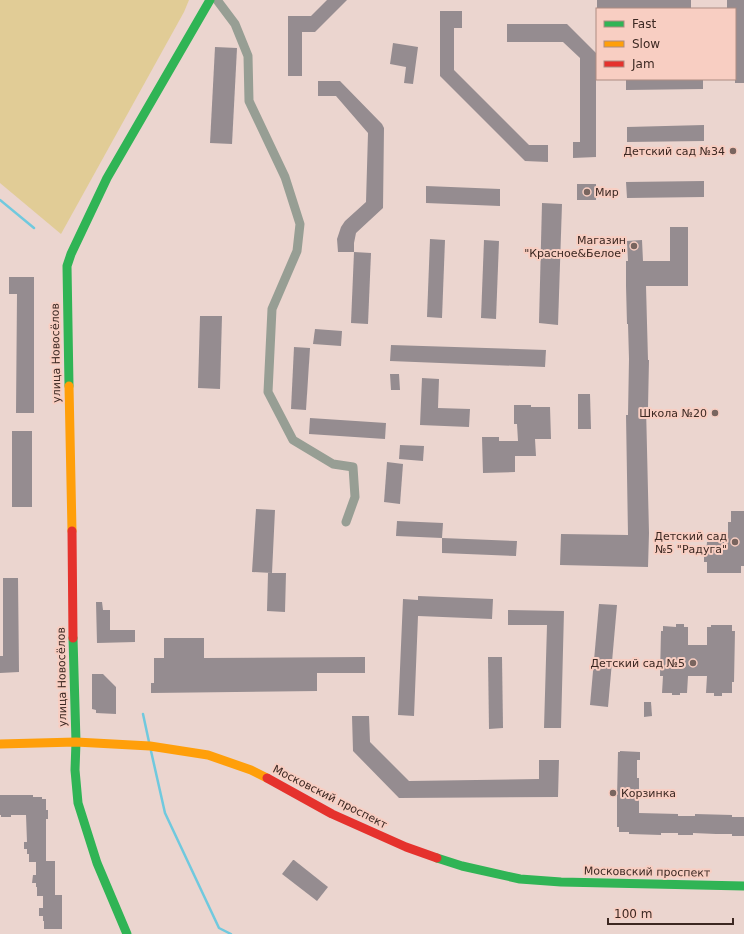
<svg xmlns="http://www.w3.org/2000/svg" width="744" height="934" font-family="'DejaVu Sans',sans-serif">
<rect width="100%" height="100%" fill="#ebd5cf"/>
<path fill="#e1cc96" d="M0,0H189L184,12L61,234L0,183Z"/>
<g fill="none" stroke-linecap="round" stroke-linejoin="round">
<g stroke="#70c9de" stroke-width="2.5">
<path d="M0,200L34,228"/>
<path d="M143,714L149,742"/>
<path d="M151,751L165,813L219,928L231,934"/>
</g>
</g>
<g fill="#958c90">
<path d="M327,0H347L315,32H302V76H288V16H311Z"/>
<rect x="597" y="0" width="94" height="9"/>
<path d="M727,0H744V83H735V9H727Z"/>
<path d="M440,11H462V28H454V70L529,145H548V162L525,161L440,76Z"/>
<path d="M507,24H567L596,53V157L573,158V142H580V58L563,42H507Z"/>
<path d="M393,43L418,47L413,84L404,83L406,67L390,64Z"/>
<path d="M215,47L237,48L232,144L210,143Z"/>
<path d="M626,79H703V89L626,90Z"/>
<path d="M318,81H340L382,124L384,128L383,208L356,233L354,243V252H338L337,239L341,227L345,221L366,202L368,133L336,96H318Z"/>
<path d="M704,125V141L627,142V127Z"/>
<path d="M704,181V197L627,198L626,182Z"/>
<rect x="577" y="184" width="19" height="16"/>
<path d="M426,186L500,189V206L426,203Z"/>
<path d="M542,203L562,204L558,325L539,323Z"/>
<path d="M670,227H688V286H646L648,360H649L648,407H646L649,533L648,567L560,565L561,534L628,535L626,415H628L629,359L628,324H627L626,286V261H628L627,241L642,240L643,261H670Z"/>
<path d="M430,239L445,240L442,318L427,317Z"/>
<path d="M484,240L499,241L496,319L481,318Z"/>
<path d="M354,252L371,253L368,324L351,323Z"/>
<path d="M9,277H34V413H16L17,294H9Z"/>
<path d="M200,316H222L220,389L198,388Z"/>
<path d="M315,329L342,331L341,346L313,344Z"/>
<path d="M391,345L546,350L545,367L390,361Z"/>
<path d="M294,347L310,348L306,410L291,409Z"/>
<path d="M390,374H399L400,390H391Z"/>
<path d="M422,378L439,379L438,408L470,409L469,427L420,425Z"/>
<path d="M578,394H590L591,429H578Z"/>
<path d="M514,405H531V407H550L551,439H535L536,456H515V472L483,473L482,437H499V441H518L517,424H514Z"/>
<path d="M310,418L386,423L385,439L309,434Z"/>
<rect x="12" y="431" width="20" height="76"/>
<path d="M400,445L424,446L423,461L399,459Z"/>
<path d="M387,462L403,464L400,504L384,502Z"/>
<path d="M256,509L275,510L272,573H286L285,612L267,611L268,573H272L252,572Z"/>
<path d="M731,511H744V566H741V573H707V562H704V554H706L707,542H728V522H731Z"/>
<path d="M397,521L443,523L442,538L396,536Z"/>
<path d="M442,538L517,541L516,556L442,553Z"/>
<path d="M3,578H18L19,672L0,673V656H3Z"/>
<path d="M418,596L493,599L492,619L418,616L414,716L398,715L403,599L418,600Z"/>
<path d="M96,602H102L103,610H110V630H135V642L97,643Z"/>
<path d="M599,604L617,605L608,707L590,705Z"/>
<path d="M508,610L564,611L561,728H544L547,625H508Z"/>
<path d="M676,624H684V627H688V645H707V627H711V625H732V631H735L734,682H732V693H722V696H714V693H706L707,676H688L687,693H680V695H672V693H662L663,676H660L661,631H663V626L676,627Z"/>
<path d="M164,638H204V658L365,657V673H317V691L151,693V683H154V658H164Z"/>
<path d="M488,657H502L503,728L489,729Z"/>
<path d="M92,674H103L116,687V714L96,713V710L92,709Z"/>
<path d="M644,702H651L652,716L644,717Z"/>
<path d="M352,716H369L370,742L409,781L539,779V760H559L558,797L399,798L353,751Z"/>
<path d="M620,751L640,752V760H637V778H639V813L678,814V816H695V814L732,815V817H744V836H732V834H716L693,833V835H678V833H661V835L629,834V832H619V827H617V798L618,752H620Z"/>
<path d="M0,795H33V797H42V799H46V810H48V819H46V861H55V895H62V929H44V921H43V916H39V908H43V896H37V887H36V883H32L33,875H36V862H29V854H27V849H24V842H27L26,815H11V817H1V815H0Z"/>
<path d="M293,860H294L328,887L317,901L282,874Z"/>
</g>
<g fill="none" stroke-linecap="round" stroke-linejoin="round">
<path stroke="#979e94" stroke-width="9" d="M217,0L235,24L248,56L249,101L285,177L300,224L297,251L272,309L268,392L293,440L333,464L353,467L355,497L346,522"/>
<g stroke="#30b455" stroke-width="9">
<path d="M69,386L67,266L71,254L107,178L210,0"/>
<path d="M73,638L76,742L75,770L78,803L97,863L127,934"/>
<path d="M437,858L462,866L520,879L561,882L744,886"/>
</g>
<g stroke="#ff9f0a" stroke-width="9">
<path d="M69,386L72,531"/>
<path d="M0,744L76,742L150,746L208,755L251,770L267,778"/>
</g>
<g stroke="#e5322d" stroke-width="9">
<path d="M72,531L73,638"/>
<path d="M267,778L332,814L406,847L437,858"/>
</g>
</g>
<g fill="#79655f" stroke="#f8cec2" stroke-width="1.5">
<circle cx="733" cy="151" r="4"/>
<circle cx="587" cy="192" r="4"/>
<circle cx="634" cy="246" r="4"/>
<circle cx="715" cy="413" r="4"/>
<circle cx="735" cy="542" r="4"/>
<circle cx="693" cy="663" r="4"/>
<circle cx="613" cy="793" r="4"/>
</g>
<g text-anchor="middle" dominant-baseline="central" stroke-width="4" stroke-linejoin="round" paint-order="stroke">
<g font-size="11" fill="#3c2822" stroke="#f8cec2" text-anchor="end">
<text x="725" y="151">Детский сад №34</text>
<text x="595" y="192" text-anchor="start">Мир</text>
<text x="626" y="240">Магазин<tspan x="626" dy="13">"Красное&amp;Белое"</tspan></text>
<text x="707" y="413">Школа №20</text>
<text x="727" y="536">Детский сад<tspan x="727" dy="13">№5 "Радуга"</tspan></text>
<text x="685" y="663">Детский сад №5</text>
<text x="621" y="793" text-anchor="start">Корзинка</text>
</g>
<g font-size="11" fill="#3c2822" stroke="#f8cec2">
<text transform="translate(56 353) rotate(-91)">улица Новосёлов</text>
<text transform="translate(62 677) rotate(-91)">улица Новосёлов</text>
<text transform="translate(330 797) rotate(27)">Московский проспект</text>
<text transform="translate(647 872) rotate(1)">Московский проспект</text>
</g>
</g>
<rect x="596" y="8" width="140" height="72" fill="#f8cec2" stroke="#ad8c82"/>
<rect x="604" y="21" width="20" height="6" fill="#30b455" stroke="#ad8c82"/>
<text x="632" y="28" font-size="12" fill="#3c2822">Fast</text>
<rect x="604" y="41" width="20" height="6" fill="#ff9f0a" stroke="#ad8c82"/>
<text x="632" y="48" font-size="12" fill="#3c2822">Slow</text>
<rect x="604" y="61" width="20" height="6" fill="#e5322d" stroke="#ad8c82"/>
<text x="632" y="68" font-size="12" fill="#3c2822">Jam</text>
<path d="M608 918v6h125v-6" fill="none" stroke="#3c2822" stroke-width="2"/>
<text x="614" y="918" font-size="12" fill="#3c2822" stroke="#f8cec2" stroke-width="3" paint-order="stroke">100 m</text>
</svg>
